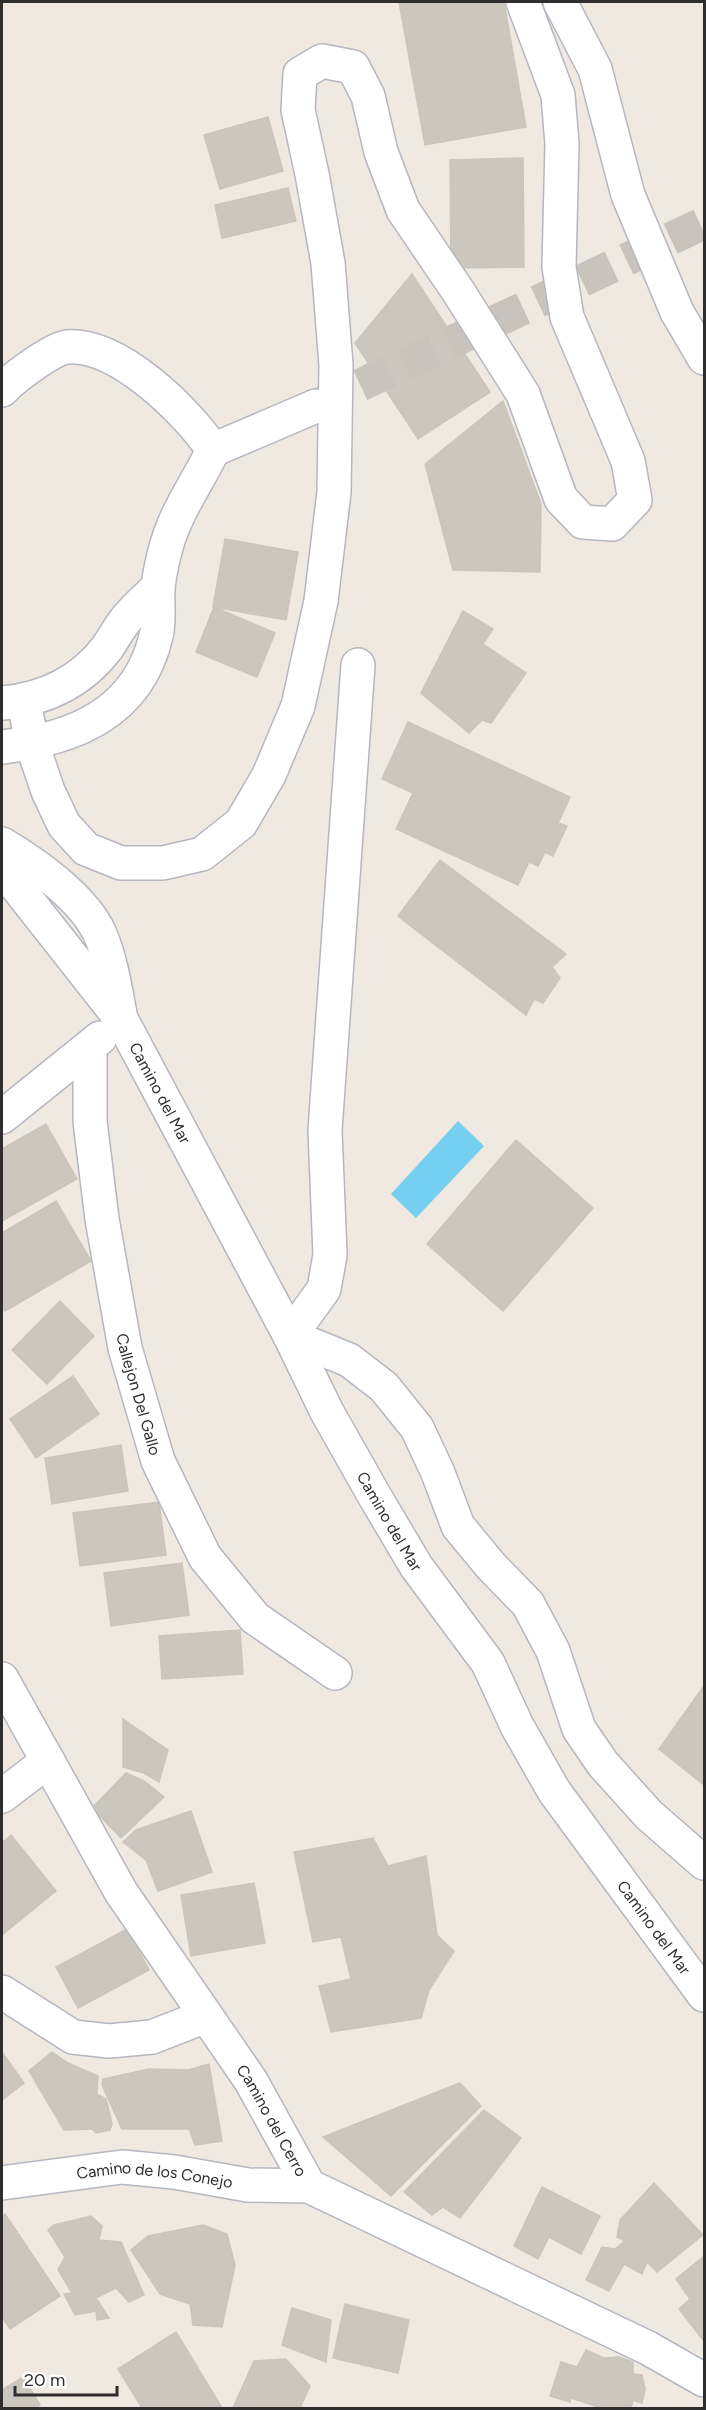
<svg xmlns="http://www.w3.org/2000/svg" width="706" height="2410" font-family="Figtree,sans-serif">
<rect width="100%" height="100%" fill="#efe9e1"/>
<path fill="#75cff0" d="M458,1121L484,1146L416,1218L391,1194Z"/>
<g fill="#cbc7bf" stroke="#cbc5ba" stroke-width="1.5">
<path d="M399,2H504L526,127L425,145Z"/>
<path d="M268,117L283,171L220,189L204,135Z"/>
<path d="M523,158L524,267L451,268L450,160Z"/>
<path d="M288,188L296,221L222,238L215,205Z"/>
<path d="M412,274L490,392L418,439L355,343Z"/>
<path d="M503,401L541,504L540,572L453,570L425,464Z"/>
<path d="M225,539L298,552L286,620L213,607Z"/>
<path d="M214,607L275,633L257,677L196,652Z"/>
<path d="M463,611L493,629L483,644L526,673L491,723L482,720L469,733L421,693Z"/>
<path d="M408,722L570,797L558,823L567,826L553,856L545,852L538,866L529,862L518,885L396,829L413,793L382,779Z"/>
<path d="M440,860L566,954L552,967L560,978L543,1003L534,999L526,1015L398,916Z"/>
<path d="M46,1124L77,1179L2,1221V1149Z"/>
<path d="M516,1140L593,1208L503,1311L427,1244Z"/>
<path d="M56,1201L91,1261L5,1311L2,1306V1233Z"/>
<path d="M60,1301L94,1336L47,1384L12,1350Z"/>
<path d="M73,1376L99,1414L36,1458L10,1419Z"/>
<path d="M121,1445L128,1491L52,1504L45,1458Z"/>
<path d="M159,1502L166,1555L80,1566L73,1513Z"/>
<path d="M182,1563L189,1615L111,1626L104,1573Z"/>
<path d="M240,1630L243,1674L162,1679L159,1636Z"/>
<path d="M703,1687L704,1688V1785L659,1749Z"/>
<path d="M123,1719L168,1750L159,1782L144,1773L123,1767Z"/>
<path d="M126,1773L144,1781L164,1797L121,1838L92,1808Z"/>
<path d="M191,1811L212,1872L158,1891L146,1860L123,1842L136,1830Z"/>
<path d="M11,1835L56,1891L2,1935V1843Z"/>
<path d="M373,1838L388,1866L426,1856L437,1935L454,1951L429,1990L421,2018L331,2032L319,1986L351,1979L341,1937L313,1942L294,1852Z"/>
<path d="M254,1883L265,1943L191,1956L181,1895Z"/>
<path d="M127,1929L149,1970L78,2008L56,1967Z"/>
<path d="M2,2052L24,2083L2,2100Z"/>
<path d="M52,2052L68,2063L98,2076L97,2094L106,2099L112,2124L110,2130L96,2133L92,2129L64,2130L29,2071Z"/>
<path d="M209,2064L222,2141L195,2145L189,2129H122L102,2085L103,2079L149,2069L188,2070Z"/>
<path d="M460,2083L481,2106L391,2196L323,2137Z"/>
<path d="M484,2110L521,2138L460,2218L443,2207L432,2215L404,2192Z"/>
<path d="M654,2183L703,2235L657,2272L647,2262L642,2274L624,2264L609,2291L586,2280L602,2247L615,2249L625,2241L617,2237L620,2220Z"/>
<path d="M542,2187L600,2216L581,2254L549,2237L538,2259L514,2246Z"/>
<path d="M5,2214L60,2296L10,2329L2,2317V2217Z"/>
<path d="M91,2216L102,2226L99,2240L121,2242L144,2295L129,2302L116,2288L96,2298L109,2318L97,2320L96,2311L75,2315L64,2294L72,2293L58,2270L65,2257L48,2230L54,2225Z"/>
<path d="M203,2225L227,2234L235,2265L222,2327L193,2325L190,2304L160,2294L131,2250L148,2236Z"/>
<path d="M704,2256V2341L679,2309L690,2299L676,2279Z"/>
<path d="M345,2304L409,2320L398,2373L333,2358Z"/>
<path d="M292,2308L331,2320L326,2362L282,2345Z"/>
<path d="M176,2332L222,2408H142L118,2369Z"/>
<path d="M586,2350L604,2358L619,2357L633,2362V2374L642,2375L645,2389L642,2403L633,2400L631,2408H601L571,2398L570,2402L550,2396L561,2362L577,2367Z"/>
<path d="M286,2359L310,2386L300,2408H233L254,2361Z"/>
<path d="M23,2377L40,2405L34,2408H5L2,2402V2390Z"/>
</g>
<g fill="none" stroke-linecap="round" stroke-linejoin="round">
<path stroke="#c8c4bd" stroke-width="33" stroke-dasharray="33 16" stroke-linecap="butt" d="M316,406L704,223"/>
<defs>
<g id="minor">
<path d="M560,2L595,69L628,195L677,312L704,358"/>
<path d="M2,390C13,378 52,349 67,347C118,343 187,411 213,450C201,476 183,501 173,527C166,543 159,573 158,590C157,604 160,621 156,636C138,713 74,739 2,747"/>
<path d="M213,450L316,406"/>
<path d="M24,701L32,744L48,791L64,825L86,849L121,863H163L202,854L241,823L269,775L298,706L321,601L334,492L336,365L328,263L312,174L298,110L300,74L322,61L353,67L368,96L381,152L403,210L458,291L523,394L561,499L583,522L612,524L635,500L628,461L567,317L559,267L562,144L558,95L523,2"/>
<path d="M3,703C44,699 81,682 107,648C114,638 120,626 128,617C137,606 148,597 158,587"/>
<path d="M2,844C34,863 84,898 100,934C111,960 115,987 120,1014"/>
<path id="s1" d="M2,868L121,1019L290,1336L327,1412L374,1495L416,1566L488,1663L517,1726L554,1791L704,1995"/>
<path id="s2" d="M90,1047V1121L102,1219L125,1348L158,1461L205,1557L255,1618L335,1673"/>
<path d="M2,1117L100,1038"/>
<path d="M290,1336L349,1360L384,1387L417,1428L438,1473L458,1526L491,1566L528,1604L553,1651L579,1729L603,1764L649,1815L704,1863"/>
<path d="M290,1336L324,1289L330,1255L325,1130L358,665"/>
<path id="s3" d="M2,1679L121,1892L251,2081L309,2186L648,2348L704,2380"/>
<path d="M2,1796L48,1761"/>
<path d="M2,1992L73,2037L109,2041L152,2037L206,2016"/>
<path id="s4" d="M2,2183L122,2167L174,2172L248,2185L309,2186"/>
</g>
</defs>
<use href="#minor" stroke="#b4b7c1" stroke-width="36"/>
<use href="#minor" stroke="#fff" stroke-width="33"/>
</g>
<g text-anchor="middle" dominant-baseline="central" stroke-width="5" stroke-linejoin="round" paint-order="stroke">
<g font-size="16" fill="#2e2e2e" stroke="#fff">
<text stroke="none"><textPath href="#s1" startOffset="276">Camino del Mar</textPath></text>
<text stroke="none"><textPath href="#s2" startOffset="352">Callejon Del Gallo</textPath></text>
<text stroke="none"><textPath href="#s1" startOffset="762">Camino del Mar</textPath></text>
<text stroke="none"><textPath href="#s1" startOffset="1248">Camino del Mar</textPath></text>
<text stroke="none"><textPath href="#s3" startOffset="518">Camino del Cerro</textPath></text>
<text stroke="none"><textPath href="#s4" startOffset="154">Camino de los Conejo</textPath></text>
</g>
</g>
<rect width="706" height="2410" fill="none" stroke="#2e2e2e" stroke-width="6"/>
<path d="M15 2386v9h102v-9" fill="none" stroke="#2e2e2e" stroke-width="3"/>
<text x="24" y="2386" font-size="18" fill="#2e2e2e" stroke="#ffffff" stroke-width="4.5" paint-order="stroke">20 m</text>
</svg>
